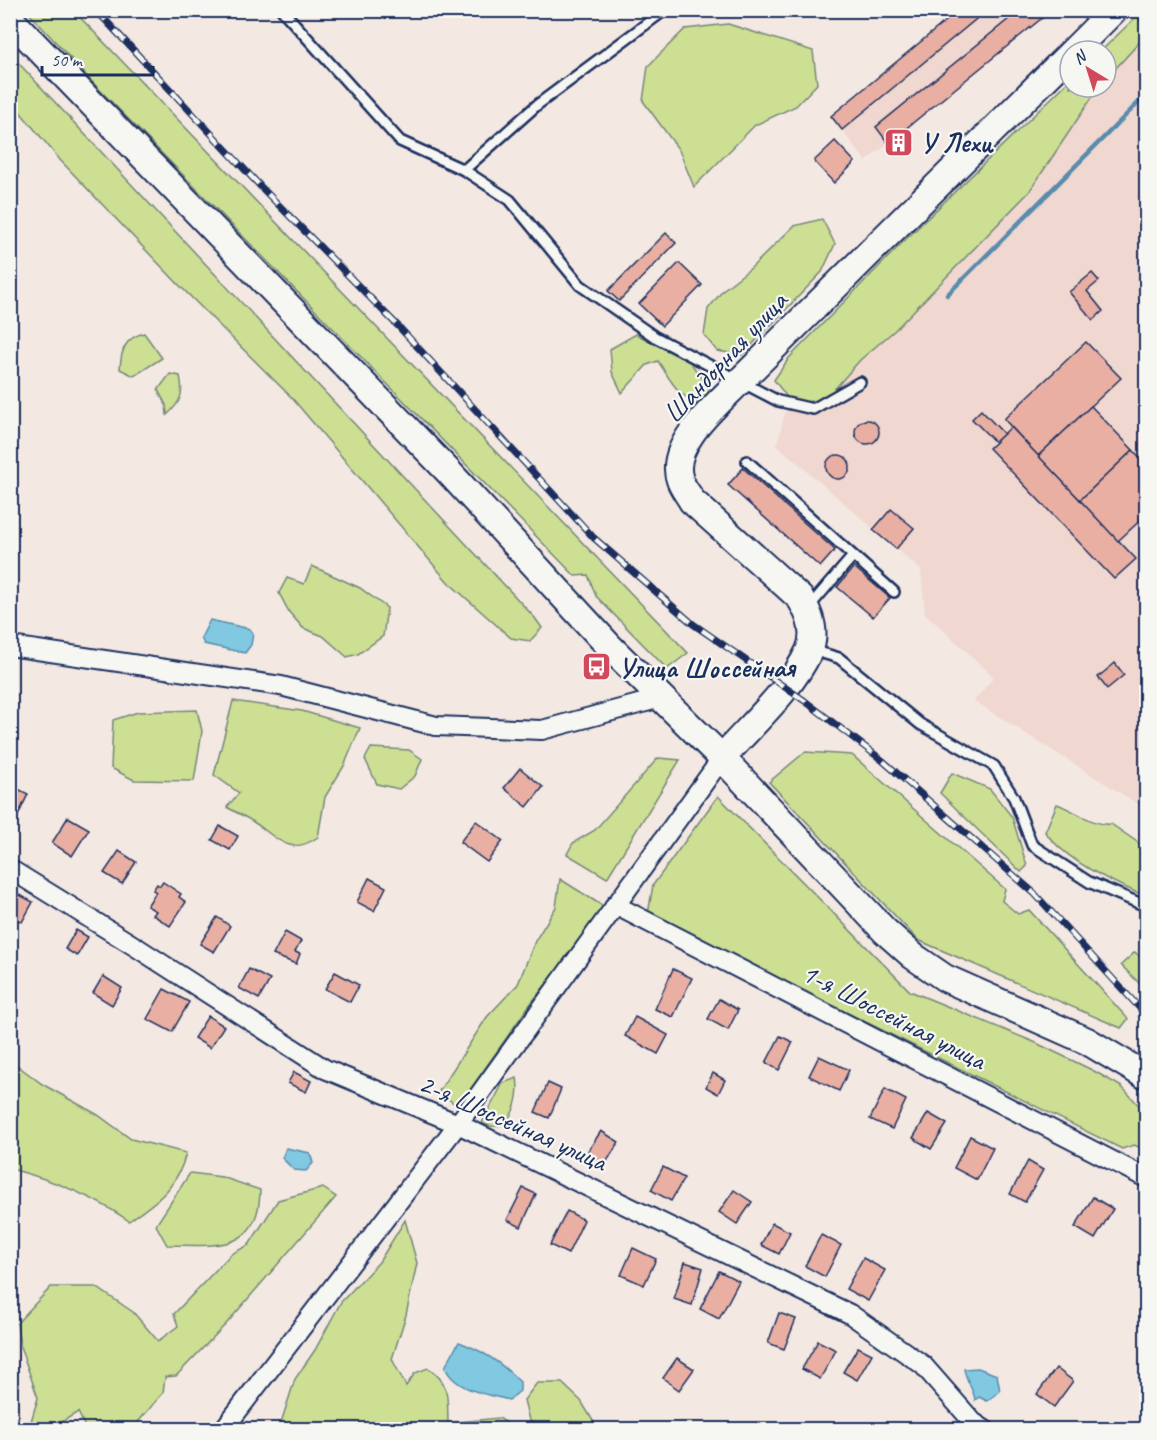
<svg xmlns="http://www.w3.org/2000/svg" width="1157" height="1440" font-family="Caveat,sans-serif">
<rect width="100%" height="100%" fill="#f3e8e2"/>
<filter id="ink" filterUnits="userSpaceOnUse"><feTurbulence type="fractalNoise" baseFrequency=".0167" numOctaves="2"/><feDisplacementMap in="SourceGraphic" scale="12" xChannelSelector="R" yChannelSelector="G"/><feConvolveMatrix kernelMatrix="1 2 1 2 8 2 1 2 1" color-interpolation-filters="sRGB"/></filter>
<g filter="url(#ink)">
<g fill="#f0d7cf">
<path d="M959,11H1052L866,161L831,116Z"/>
<path d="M1146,30V809L974,701L994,677L925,613L921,570L777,445L792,385L1090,87H1106V71Z"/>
</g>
<g fill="#cddf93" stroke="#748778" stroke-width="1.5">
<path d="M27,11H74L688,653L667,669L596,596L588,575L575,576L97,87Z"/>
<path d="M1138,15L1146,35L1106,79V51H1101Z"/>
<path d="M728,24L813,51L817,84L796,106L755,125L694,187L679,150L643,101L648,66L685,29Z"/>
<path d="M11,55L535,618L542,628L530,641L511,638L448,582L292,398L180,286L60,160L11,101Z"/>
<path d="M1070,80V87H1099L1029,192L895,330L860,360L826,399L792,404L774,380L789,358L903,242Z"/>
<path d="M822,219L835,244L822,272L742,355L717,351L704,335L708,309L724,289L751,268L794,226Z"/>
<path d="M144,333L162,358L134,376L120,369C121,350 125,338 144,333Z"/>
<path d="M636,334L690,362L710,389L703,403C679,401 670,379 658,361L647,365L622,393L612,372L610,349Z"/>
<path d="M170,374L180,376C184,394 181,402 167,415L166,405L158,390Z"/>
<path d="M312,566L360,588L387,608L383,636L358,654L347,657L323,636L303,628L289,612L279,593L287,578L304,584Z"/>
<path d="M233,701L302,711L360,728L344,766L325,797L318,837C288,858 276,836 252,821C244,816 235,812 227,807L239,793L214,775Z"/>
<path d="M197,710L202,731L194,781L134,780L111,768L113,720L138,712Z"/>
<path d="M371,748L409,750L422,759L415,776L399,789L377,784L365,759Z"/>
<path d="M805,752L852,755L1005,889L1002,901L1018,914L1029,910L1128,1019L1121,1028L918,940L769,782Z"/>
<path d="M658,758L680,760L607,878L567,854L573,843L595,830Z"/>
<path d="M952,773L990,789L1012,817L1027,866L1021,872L940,793Z"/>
<path d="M718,796L910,991L1034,1042L1094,1071L1122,1087L1146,1113V1150L1134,1145L1122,1149L648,914L653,885Z"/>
<path d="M1057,804C1074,810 1093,826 1111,824L1143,846L1146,850V885L1138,893C1107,880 1065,859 1045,832Z"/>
<path d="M560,879L606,908L528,1007L458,1107L439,1091L487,1017L518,984L535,941L556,907Z"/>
<path d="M1135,952L1146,962V990L1121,965Z"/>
<path d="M10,1060L42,1084L98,1115L131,1139L186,1153C177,1189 157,1201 129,1221C93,1196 53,1180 11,1169Z"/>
<path d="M517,1078C521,1099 510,1138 482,1123L503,1083Z"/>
<path d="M190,1173L222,1177L260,1190C259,1254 215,1245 167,1245L156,1225Z"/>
<path d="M323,1188L336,1197L227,1323L176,1376L165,1377L163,1393L132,1429H86L78,1412L55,1426L29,1428L38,1398L20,1346L17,1323L51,1287H96L133,1312L158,1341L178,1326L174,1314L231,1254L249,1245L278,1200Z"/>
<path d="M405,1220L417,1263L406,1315L392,1359L406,1386L415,1373L428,1368C451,1383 447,1398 448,1423L499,1418L516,1429H279L295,1379L315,1350L341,1302L379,1262Z"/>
<path d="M537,1383H562L581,1401L598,1429H541L529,1420L524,1400Z"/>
</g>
<g fill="#80c9e1" stroke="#588bad" stroke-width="1.5">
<path d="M210,620L250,629L253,634L251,645L245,653L204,644L201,638Z"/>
<path d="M286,1148L310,1153L313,1163L306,1171L294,1170L282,1158Z"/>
<path d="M459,1342C484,1351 502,1363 520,1382V1391L509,1400C486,1394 455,1391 445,1367Z"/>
<path d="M978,1368L997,1375L1000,1391L987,1401L979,1397L975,1400C974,1390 966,1381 964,1369Z"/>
</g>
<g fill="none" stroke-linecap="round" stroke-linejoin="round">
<path stroke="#588bad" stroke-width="4.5" d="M947,295L1146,95"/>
</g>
<g fill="#e9afa3" stroke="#1b2f5e" stroke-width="1.5">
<path d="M959,10H987L842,130L831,116Z"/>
<path d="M1020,10H1052L888,143L876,127Z"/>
<path d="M901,132L909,141L895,151L888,143Z"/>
<path d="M835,141L855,162L834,183L814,161Z"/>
<path d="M666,233L676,243L619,301L608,291Z"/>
<path d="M679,263L702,285L662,326L639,304Z"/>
<path d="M1092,273L1099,281L1087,291L1103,311L1093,320L1069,292Z"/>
<path d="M1086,342L1121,378L1038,456L1004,419Z"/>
<path d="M1091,406L1133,450L1080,500L1038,456Z"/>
<path d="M981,410L1004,434L995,442L972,419Z"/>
<circle cx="867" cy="432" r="12"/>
<path d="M1011,427L1136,559L1114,579L989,448Z"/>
<path d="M1133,450L1146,464V515L1118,541L1080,500Z"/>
<circle cx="838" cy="467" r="12"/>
<path d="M743,468L835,550L820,567L728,485Z"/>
<path d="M891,509L914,528L896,549L873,530Z"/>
<path d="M854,567L890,598L873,617L837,587Z"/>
<path d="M1115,663L1124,675L1107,689L1098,677Z"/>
<path d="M520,768L543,787L527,807L504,788Z"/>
<path d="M16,788L28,794L15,822L10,820V799Z"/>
<path d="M68,817L89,829L72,856L52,843Z"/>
<path d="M476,821L503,841L487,862L460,842Z"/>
<path d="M220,826L238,836L230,850L212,840Z"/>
<path d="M119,851L136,862L122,884L104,873Z"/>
<path d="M369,878L386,887L374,911L357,902Z"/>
<path d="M163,882L181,894L179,897L186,902L170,926L153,915L156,911L147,906L156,892L153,890L157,884L160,886Z"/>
<path d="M16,893L33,902L22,922L10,916V903Z"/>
<path d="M217,917L230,926L214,952L200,944Z"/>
<path d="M76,930L88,937L77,956L65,949Z"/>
<path d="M285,932L301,941L295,952L300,954L296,964L273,955Z"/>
<path d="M249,969L270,980L259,999L239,988Z"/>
<path d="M673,969L692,978L673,1017L655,1009Z"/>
<path d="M335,972L359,985L350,1002L325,989Z"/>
<path d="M103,976L122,988L112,1005L93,993Z"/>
<path d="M164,989L189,1002L172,1032L147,1019Z"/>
<path d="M719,999L738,1010L728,1030L708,1019Z"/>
<path d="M208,1016L224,1026L210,1048L194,1038Z"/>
<path d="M635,1017L668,1035L658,1054L625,1036Z"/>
<path d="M780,1036L793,1042L779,1070L766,1063Z"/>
<path d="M819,1056L849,1070L839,1091L809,1076Z"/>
<path d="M294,1072L311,1081L306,1092L288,1083Z"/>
<path d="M713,1073L725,1080L718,1094L706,1087Z"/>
<path d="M548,1083L561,1089L549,1118L535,1112Z"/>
<path d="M885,1089L906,1100L892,1129L870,1119Z"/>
<path d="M928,1113L947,1124L931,1149L913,1138Z"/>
<path d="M601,1131L619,1142L602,1169L584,1157Z"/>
<path d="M970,1136L993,1148L977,1180L954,1168Z"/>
<path d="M1028,1161L1043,1170L1025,1202L1010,1194Z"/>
<path d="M663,1167L684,1178L671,1201L651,1190Z"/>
<path d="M523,1188L536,1194L521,1227L507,1220Z"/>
<path d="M734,1190L752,1202L737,1224L719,1212Z"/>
<path d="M1093,1197L1113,1209L1095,1239L1075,1227Z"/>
<path d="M567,1211L584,1220L568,1254L550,1245Z"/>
<path d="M772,1223L790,1232L779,1254L761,1245Z"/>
<path d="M821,1235L841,1245L825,1277L805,1266Z"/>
<path d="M633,1248L656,1259L644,1285L621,1275Z"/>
<path d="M863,1258L885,1270L868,1301L846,1289Z"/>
<path d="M685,1262L703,1268L692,1305L674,1299Z"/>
<path d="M719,1271L739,1281L719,1319L700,1309Z"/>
<path d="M779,1313L796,1319L784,1349L768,1343Z"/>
<path d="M818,1341L836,1350L820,1379L802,1369Z"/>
<path d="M858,1347L872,1354L857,1380L843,1372Z"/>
<path d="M677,1358L694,1369L679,1390L663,1378Z"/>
<path d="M1056,1368L1073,1381L1054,1407L1037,1394Z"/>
</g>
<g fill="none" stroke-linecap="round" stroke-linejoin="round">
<defs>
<g id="lane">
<path d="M282,10L400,141L464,170L510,200L580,285L655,337L778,401L813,409L860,382"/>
<path d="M464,170L537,105L665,10"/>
<path d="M747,461L894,592"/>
<path d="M809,607L853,556"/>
<path d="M812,650L839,658L920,724L994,766L1014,798L1032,845L1089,882L1146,906"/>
</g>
<g id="street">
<path d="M10,646L281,686L436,726L542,730L661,698"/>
<path d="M10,869L136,947L325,1069L458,1124L850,1314L923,1365L973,1422L985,1430"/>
<path d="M615,905L1146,1178"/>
<path d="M223,1430L458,1124L722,758"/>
</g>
<g id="secondary">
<path d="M10,19L447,470L610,647L722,758L885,931L913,956L945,978L1087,1041L1146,1076"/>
<path d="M1073,51L1114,10"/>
<path d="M722,758C749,727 792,689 809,651C817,633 810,614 800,598L692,501C688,494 682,487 680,480C667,445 718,404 740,381L1070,54"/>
</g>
</defs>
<use href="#lane" stroke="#1b2f5e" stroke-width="14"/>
<use href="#street" stroke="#1b2f5e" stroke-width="22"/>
<use href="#secondary" stroke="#1b2f5e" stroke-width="30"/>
<use href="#lane" stroke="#f6f6f2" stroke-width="9"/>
<use href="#street" stroke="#f6f6f2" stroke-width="18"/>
<use href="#secondary" stroke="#f6f6f2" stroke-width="26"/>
<defs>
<path id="rail" d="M96,10L261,187L400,328L594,538L693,624L805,701L882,760L1034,893L1146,1015"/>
</defs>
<use href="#rail" stroke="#1b2f5e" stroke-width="7"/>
<use href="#rail" stroke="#f6f6f2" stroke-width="4.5" stroke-dasharray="14" stroke-linecap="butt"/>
</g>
</g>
<defs>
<symbol id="building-square" viewBox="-11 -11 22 22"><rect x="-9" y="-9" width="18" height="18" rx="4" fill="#d1495b" stroke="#f6f6f2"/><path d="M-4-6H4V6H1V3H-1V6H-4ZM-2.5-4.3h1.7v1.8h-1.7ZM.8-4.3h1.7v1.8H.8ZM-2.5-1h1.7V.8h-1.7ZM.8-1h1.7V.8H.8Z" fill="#fff"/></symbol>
<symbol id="bus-square" viewBox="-11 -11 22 22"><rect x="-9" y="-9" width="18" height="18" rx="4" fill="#d1495b" stroke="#f6f6f2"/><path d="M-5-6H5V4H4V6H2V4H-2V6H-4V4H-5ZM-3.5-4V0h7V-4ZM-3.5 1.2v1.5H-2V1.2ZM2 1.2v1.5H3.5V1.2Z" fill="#fff"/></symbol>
</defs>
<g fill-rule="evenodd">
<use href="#building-square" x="882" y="126" width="33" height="33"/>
<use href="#bus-square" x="580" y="650" width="33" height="33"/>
</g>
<g text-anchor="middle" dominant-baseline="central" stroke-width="4.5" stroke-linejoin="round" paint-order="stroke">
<g font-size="28" font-weight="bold" fill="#1b2f5e" stroke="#f6f6f2" text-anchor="start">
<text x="920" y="142">У Лехи</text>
<text x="618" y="667">Улица Шоссейная</text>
</g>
<g font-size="28" fill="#1b2f5e" stroke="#f6f6f2">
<text transform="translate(725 357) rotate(-47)">Шандорная улица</text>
<text transform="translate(894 1016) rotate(27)">1-я Шоссейная улица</text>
<text transform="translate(513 1122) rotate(24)">2-я Шоссейная улица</text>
</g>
</g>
<rect width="1157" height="1440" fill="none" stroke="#f6f6f2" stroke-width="36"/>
<rect x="18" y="18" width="1121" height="1404" fill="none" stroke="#1b2f5e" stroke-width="2" filter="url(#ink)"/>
<g transform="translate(1088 69) rotate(322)"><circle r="28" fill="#f6f6f2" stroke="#9ea6b7" stroke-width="1.5"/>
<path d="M0-4.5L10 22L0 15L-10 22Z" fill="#d1495b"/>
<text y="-9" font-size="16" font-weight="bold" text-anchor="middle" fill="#1b2f5e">N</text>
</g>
<path d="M42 66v9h111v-9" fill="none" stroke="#1b2f5e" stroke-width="3"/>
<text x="51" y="66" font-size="18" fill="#1b2f5e" stroke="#f6f6f2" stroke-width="4.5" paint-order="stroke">50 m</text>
</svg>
